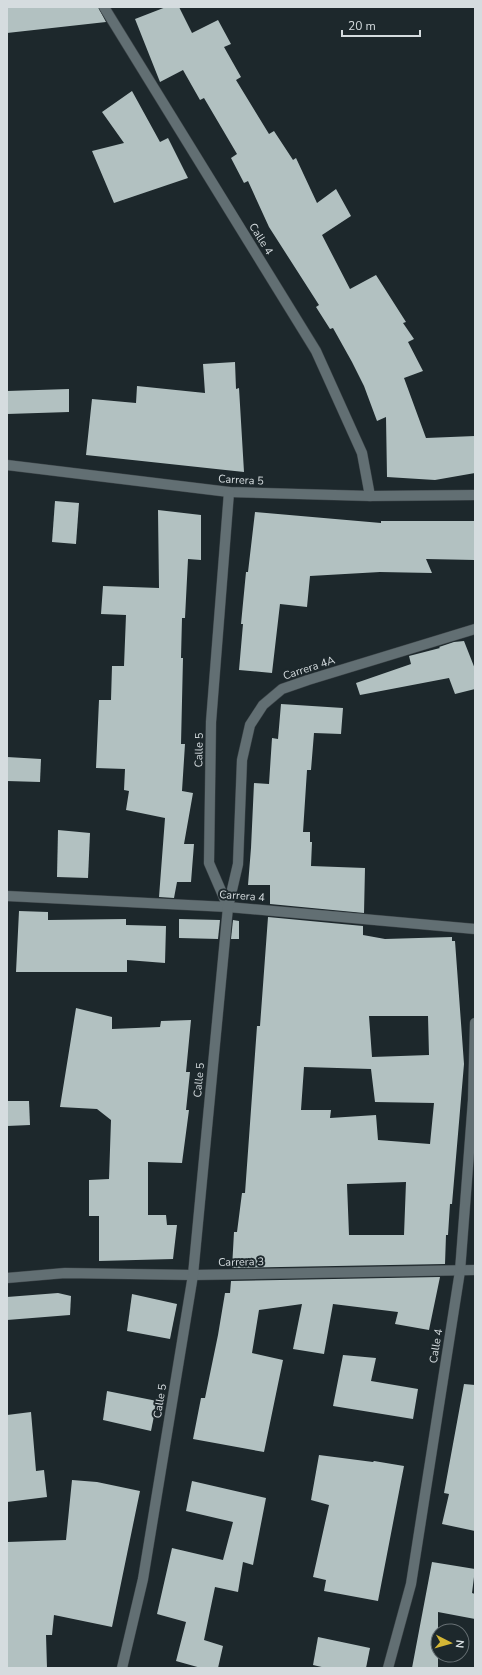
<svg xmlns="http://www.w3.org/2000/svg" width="482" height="1675" font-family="'Nunito Sans',sans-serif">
<rect width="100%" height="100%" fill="#1d282c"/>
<g fill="#b2c1c1" fill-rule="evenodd">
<path d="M7,7H98L106,22L7,33Z"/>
<path d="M166,7H179L192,33L218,20L231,44L224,47L241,77L236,80L269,134L274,131L293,160L296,158L317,203L336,189L351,216L322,235L350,289L376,275L406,322L403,323L414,339L408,342L423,371L404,378L426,438L475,436V473L435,480L387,477L386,417L377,421L364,386L352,362L333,328L330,329L316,307L319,305L269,227L248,181L244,183L231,158L237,154L204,98L200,100L183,70L160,82L135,19Z"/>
<path d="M132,91L160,142L168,138L188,178L114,203L92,151L124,143L102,112Z"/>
<path d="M235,362L236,389L239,388L244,472L86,455L92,399L136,403L137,386L205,393L203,364Z"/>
<path d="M69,389V412L7,414V391Z"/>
<path d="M55,501L79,503L76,544L52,542Z"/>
<path d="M158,510L201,515V560L188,559L185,618H182L181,658H183L181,744H185L182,791L193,793L184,844H194L191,882H177L174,898L159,897L165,818L126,810L129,791L124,790L125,769L96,768L99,700H111L112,666H124L126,615L101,614L103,586L159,588Z"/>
<path d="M255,512L381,523V521H475V560L426,559L432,573L380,572L310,576L307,607L280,604L272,673L239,670L243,624H241L246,572H248Z"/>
<path d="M464,641L475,669V689L455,694L449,678L360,695L356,683L411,664L409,656L440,648L439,647L454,642Z"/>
<path d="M281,704L343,708L341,734L314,733L311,770H307L303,832H310V842H312L311,866L365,868L364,913L270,904V885H248L251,848L254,783L269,784L272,738L278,739Z"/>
<path d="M7,757L41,759L40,782L7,781Z"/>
<path d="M58,830L90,833L88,878L57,877Z"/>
<path d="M19,911L48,912V920L126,919V925L166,926L165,963L127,960V972H16Z"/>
<path d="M268,917L363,926V935L385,939L452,937V941H455L464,1064L452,1204H450L448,1235H446L445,1264L232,1268L234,1232H237L242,1193H245L257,1026H260ZM369,1016H428L429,1055L372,1057ZM304,1067L371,1069L375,1102L434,1103L430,1144L378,1140L376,1115L330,1118L331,1110H301ZM406,1182L404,1235H349L347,1184Z"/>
<path d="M179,919L220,920L218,939L179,938Z"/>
<path d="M233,920L239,921V939H231Z"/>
<path d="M76,1008L112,1017V1029L160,1027L161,1021L191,1020L186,1072H190L186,1110H189L182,1163L148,1162V1215H166L167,1225H177L173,1259L99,1261V1216H89V1180L109,1179L111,1120L97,1109L60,1107Z"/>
<path d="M7,1101H29L30,1125L7,1126Z"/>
<path d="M440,1277L429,1330L395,1324L398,1312L333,1304L324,1354L293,1349L302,1304L259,1310L252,1353L283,1360L264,1452L193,1439L201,1398H205L218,1335L225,1293H230L231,1281Z"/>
<path d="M58,1293L71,1296L70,1315L7,1320V1297Z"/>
<path d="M132,1294L177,1304L170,1339L127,1331Z"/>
<path d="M343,1355L376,1358L371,1381L418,1389L413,1419L333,1406Z"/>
<path d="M464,1384L475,1385V1531L442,1524L449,1494L444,1493Z"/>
<path d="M107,1391L157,1401L151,1431L103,1420Z"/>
<path d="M31,1412L36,1471L44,1470L47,1497L7,1502V1415Z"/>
<path d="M319,1455L373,1462L374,1461L404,1466L378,1601L324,1591L326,1580L313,1577L329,1505L311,1500Z"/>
<path d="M72,1480L97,1482L140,1491L112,1627L54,1615L52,1635H46L47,1668H7V1542L66,1540Z"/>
<path d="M192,1481L266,1498L253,1565L243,1562L238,1592L215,1587L204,1640L223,1646L218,1668H201L176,1661L186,1622L157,1614L172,1548L223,1560L233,1522L186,1511Z"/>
<path d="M432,1562L475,1569L472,1593L475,1594V1619L438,1612V1668H412Z"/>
<path d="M318,1637L370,1648L366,1668H326L313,1665Z"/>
</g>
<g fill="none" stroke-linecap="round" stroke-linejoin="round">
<defs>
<g id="street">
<path d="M104,7L316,351L362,453L370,496"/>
<path d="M7,465L229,492L370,496L475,495"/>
<path d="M7,896L228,907L475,929"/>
<path d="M228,907L209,863L211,722L229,492"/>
<path d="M7,1278L65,1273L193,1275L475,1270"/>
<path d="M122,1668L143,1579L193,1275L228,907L238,864L242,760L250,725L263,705L282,689L308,680L475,629"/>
<path d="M388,1668L411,1584L460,1271L473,1100L475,1023"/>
</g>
</defs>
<use href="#street" stroke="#3d4549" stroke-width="11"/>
<use href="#street" stroke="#626f73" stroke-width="10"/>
</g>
<g text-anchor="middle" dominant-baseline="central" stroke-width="4" stroke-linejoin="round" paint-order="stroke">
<g font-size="11" fill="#d5dcdf" stroke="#1d282c">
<text transform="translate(261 239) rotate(58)">Calle 4</text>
<text transform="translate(241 480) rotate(3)">Carrera 5</text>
<text transform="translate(309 668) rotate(-18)">Carrera 4A</text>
<text transform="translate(199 750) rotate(-89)">Calle 5</text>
<text transform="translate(242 896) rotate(4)">Carrera 4</text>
<text transform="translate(199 1080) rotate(-85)">Calle 5</text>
<text transform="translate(241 1262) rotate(-1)">Carrera 3</text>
<text transform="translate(436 1346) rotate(-81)">Calle 4</text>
<text transform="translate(160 1401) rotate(-81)">Calle 5</text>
</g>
</g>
<rect width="482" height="1675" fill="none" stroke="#d5dcdf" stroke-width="16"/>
<g transform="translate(450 1643) rotate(96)"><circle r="19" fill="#1d282c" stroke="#677074"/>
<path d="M0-3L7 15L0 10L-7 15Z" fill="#d4b635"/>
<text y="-6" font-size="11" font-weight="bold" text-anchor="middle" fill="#d5dcdf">N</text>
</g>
<path d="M342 30v6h78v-6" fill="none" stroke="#d5dcdf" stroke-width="2"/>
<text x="348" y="30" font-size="12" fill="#d5dcdf" stroke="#1d282c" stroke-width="3" paint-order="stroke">20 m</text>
</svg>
